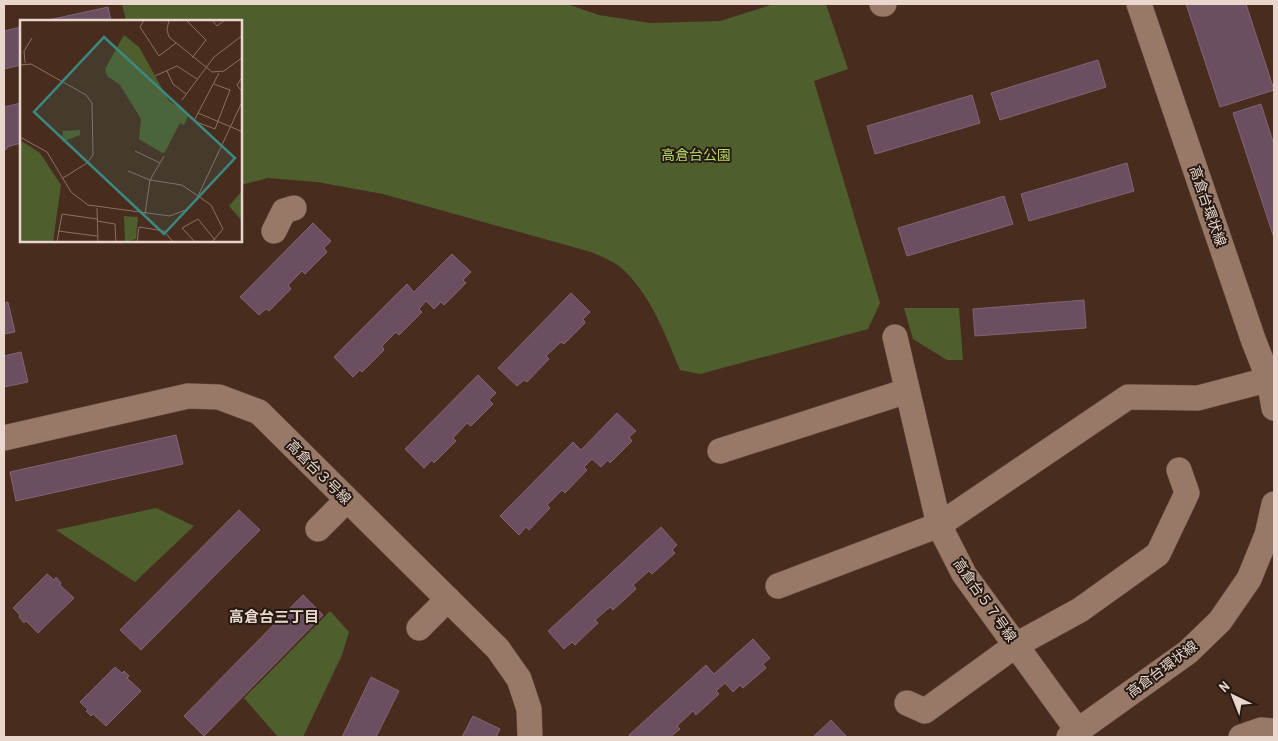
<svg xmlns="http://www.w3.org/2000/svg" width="1278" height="741" font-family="'Archivo Narrow','Noto Sans JP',sans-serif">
<rect width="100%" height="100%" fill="#482d1e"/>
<g fill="#4e5e2d">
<path d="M122,4H567L599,15L650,23L720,21L774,4H826L848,69L814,81L880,303L868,329L700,374L680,370C665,334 650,292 619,266C611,260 600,256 591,252L383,194L317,182L268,178L241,185V21H126Z"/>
<path d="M904,308H959L963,360H947L913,339Z"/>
<path d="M156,508L194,526L135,582L56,530Z"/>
<path d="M330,611L349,632L342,655L303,737H278L244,698Z"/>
</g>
<g fill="#6b4e60" stroke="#826476">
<path d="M1186,4H1246L1274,90L1220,107Z"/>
<path d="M108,7L111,21H44Z"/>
<path d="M21,27V65L4,69V31Z"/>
<path d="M1098,60L1106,87L1000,120L991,93Z"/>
<path d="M972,95L980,123L875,154L867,126Z"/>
<path d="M21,103V143L7,147V149L4,150V107Z"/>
<path d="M1261,104L1274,145V238L1233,113Z"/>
<path d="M1127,163L1134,191L1029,221L1021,194Z"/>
<path d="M1004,196L1013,224L907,256L898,228Z"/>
<path d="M313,223L331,241L324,248L327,252L305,274L302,271L288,285L291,289L269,311L266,309L259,315L240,297Z"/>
<path d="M452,254L471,272L463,280L466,283L444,305L441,302L434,309L426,301L419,309L422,312L399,335L396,332L382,346L384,350L362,372L360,370L353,377L334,357L407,284L414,292Z"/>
<path d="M571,293L590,312L583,319L585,323L564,344L561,342L546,356L549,359L527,382L524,380L517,386L498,368Z"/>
<path d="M1084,300L1086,328L975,336L973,309Z"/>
<path d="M8,302L15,332L4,334V303Z"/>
<path d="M21,352L28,382L4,387V356Z"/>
<path d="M478,375L496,393L489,400L493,404L471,426L467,423L453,438L456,441L434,463L432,460L424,468L405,449Z"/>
<path d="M617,413L636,431L629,437L632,441L610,463L608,460L601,467L592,459L584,467L587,470L565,493L562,490L547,505L550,508L529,530L526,527L519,535L500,516L573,442L581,450Z"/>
<path d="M176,435L183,464L16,501L10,472Z"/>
<path d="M239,510L260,530L141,650L120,630Z"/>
<path d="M661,527L677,545L672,550L675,553L652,574L649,571L633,585L636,589L613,610L610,607L595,620L598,623L575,645L572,642L564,649L548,631Z"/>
<path d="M47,574L54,580L56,577L61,583L60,585L74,598L38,633L26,621L24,623L19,617L20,615L13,608Z"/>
<path d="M303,595L323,615L204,736L184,716Z"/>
<path d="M753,639L770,658L763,664L766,668L743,688L740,685L733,692L725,683L716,691L719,694L696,715L693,711L677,726L680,729L670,737H631L629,735L706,665L714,674Z"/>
<path d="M115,667L122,673L124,671L129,676L127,678L141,691L106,726L93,714L91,716L86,711L88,710L80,702Z"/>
<path d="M371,677L399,691L376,737H342Z"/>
<path d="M473,716L500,729L496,737H462Z"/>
<path d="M831,720L847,737H813Z"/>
</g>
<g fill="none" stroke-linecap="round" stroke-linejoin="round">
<defs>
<g id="minor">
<path d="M882,4H884"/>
<path d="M1139,4L1253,339L1269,380L1274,408"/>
<path d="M274,231L284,211L294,208"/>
<path d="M895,337L939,525L964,574L1078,731"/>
<path d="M4,438L188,396L219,397L259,412L498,649L519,679L529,709L530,737"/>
<path d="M720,451L907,391"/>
<path d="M318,529L347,500"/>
<path d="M778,586L939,525L1128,397L1198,398L1274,378"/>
<path d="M419,628L448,599"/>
<path d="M907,703L925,711L1016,645L1080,610L1158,554L1187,493L1179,470"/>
<path d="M1069,737L1188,652L1220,621L1249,579L1267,535L1274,504"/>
<path d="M1241,737L1261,730L1274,731"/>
</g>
</defs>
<use href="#minor" stroke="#624b3e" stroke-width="26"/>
<use href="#minor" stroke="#987867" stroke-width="25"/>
</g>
<g text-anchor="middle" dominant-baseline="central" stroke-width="4" stroke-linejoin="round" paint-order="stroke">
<g font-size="14" fill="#b4d768" stroke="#251912">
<text x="696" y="155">高倉台公園</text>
</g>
<g font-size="14" fill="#e9d7ce" stroke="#251912">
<text transform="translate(1208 206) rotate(71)">高倉台環状線</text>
<text transform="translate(319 472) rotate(45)">高倉台３号線</text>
<text transform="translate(985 600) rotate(55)">高倉台５７号線</text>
<text transform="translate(1162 669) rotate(-37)">高倉台環状線</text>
</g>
<g font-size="15" font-weight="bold" fill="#e9d7ce" stroke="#251912">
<text x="274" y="616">高倉台三丁目</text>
</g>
</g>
<g transform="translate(20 20)">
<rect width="222" height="222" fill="#482d1e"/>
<path d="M104,15L119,27L149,81L169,94L164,105L160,103L145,132L142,133L119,119L121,99L100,65L87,56L85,49ZM60,110V115L42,122L43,111ZM0,120L20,133L41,165L33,222H0ZM222,171V201L209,186ZM104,196L118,197L116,219L105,222Z" fill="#4e5e2d"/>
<path fill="none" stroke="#887164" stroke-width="1" d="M124,0L120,7L139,36L156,23M149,0L147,10L149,17L192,52L204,51L223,37M166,0L186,20L172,38M192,0L197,6L205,0M5,43L4,31L12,18M0,45L11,44L66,75L72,83L73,135L67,143L43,158M147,51L153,64L166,74M199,53L178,93L223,112M135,56L157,46L177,59M223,56L217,65L223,73M162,80L194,37L223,15M178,93L174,101L195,109L210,70L194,64M0,117L27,132L51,172L68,185L150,196L168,189L178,176L223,80M115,131L140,143M108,151L130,160L162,165L191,185L203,209L192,222M77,188L78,222M125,194L130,160L144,136M77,201L95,204L96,222M38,211L77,216M37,222L42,194L77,199M117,222L119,207L144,211L153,222M175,222L162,208L178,199L195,220"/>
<path fill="#3b8981" fill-opacity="0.15" stroke="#3b8981" stroke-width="2.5" d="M84,17L215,138L144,214L14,92Z"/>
<rect width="222" height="222" fill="none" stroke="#e9d7ce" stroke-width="2.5"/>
</g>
<rect width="1278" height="741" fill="none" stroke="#e9d7ce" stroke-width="10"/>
<g transform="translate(1233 696) rotate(317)" stroke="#251912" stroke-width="4" paint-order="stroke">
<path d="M0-4L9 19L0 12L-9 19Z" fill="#e9d7ce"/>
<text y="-8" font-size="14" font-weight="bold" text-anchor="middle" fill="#e9d7ce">N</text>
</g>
</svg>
